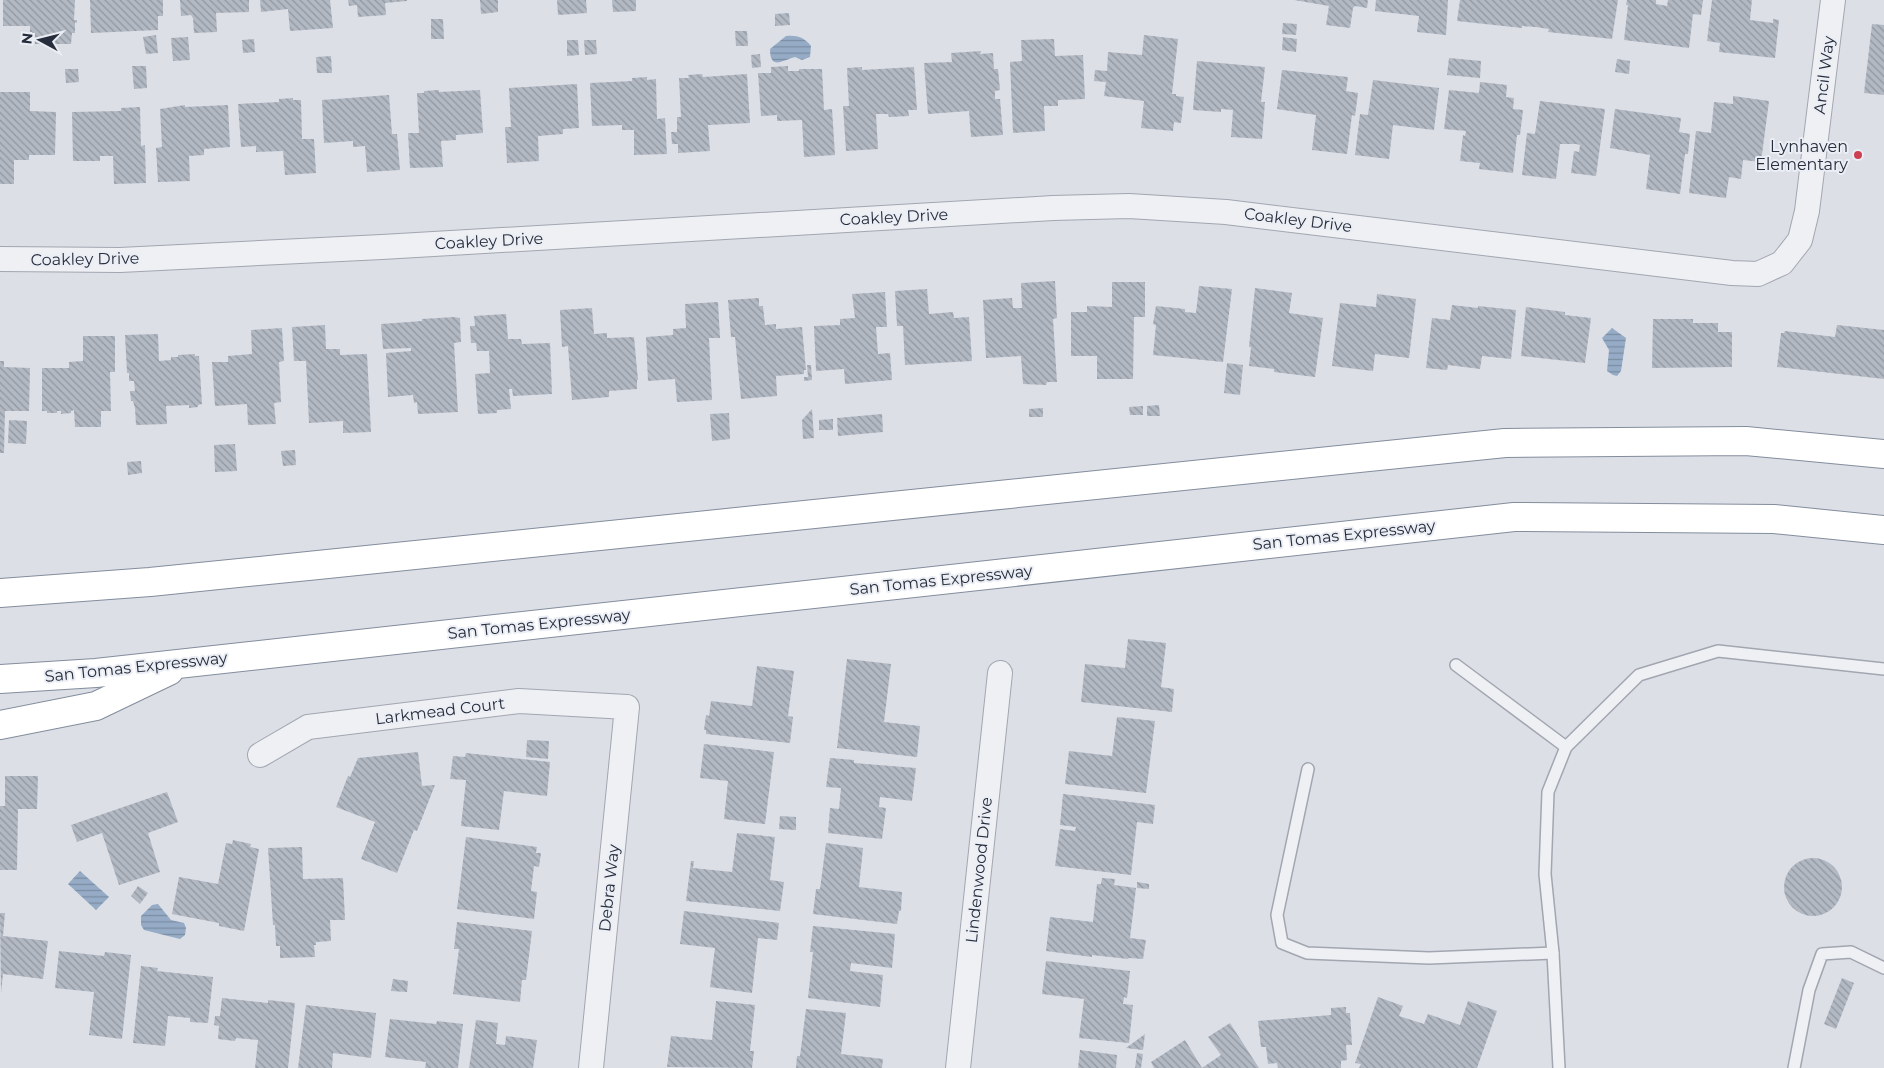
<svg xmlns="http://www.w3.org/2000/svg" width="1884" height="1068" font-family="Montserrat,sans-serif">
<defs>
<pattern id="water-rules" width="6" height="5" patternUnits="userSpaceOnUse" patternTransform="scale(1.25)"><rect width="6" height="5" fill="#96acc6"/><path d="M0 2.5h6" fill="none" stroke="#7a8ca2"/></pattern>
<pattern id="building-back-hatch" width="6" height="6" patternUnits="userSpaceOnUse" patternTransform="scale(1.25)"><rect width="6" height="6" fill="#b3b9c3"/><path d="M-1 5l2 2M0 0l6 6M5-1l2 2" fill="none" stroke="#9197a0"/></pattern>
</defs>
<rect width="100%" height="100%" fill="#dcdfe6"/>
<g fill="url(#water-rules)">
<path d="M786,36C797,35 804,37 811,46L810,57L802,60L795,57C783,60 770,71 770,49Z"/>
<path d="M1612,328L1626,338L1621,371L1617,376L1613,375L1607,371L1609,350L1602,338Z"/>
<path d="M80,871L109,897L96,910L68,884Z"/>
<path d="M158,904L171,920L184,923L186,928L185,935L180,939L144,930L141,925V916L152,905Z"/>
</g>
<g fill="url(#building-back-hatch)">
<path d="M3,0H75L74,20H77V23L75,22V33H72L71,44H35V33H30V26H3Z"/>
<path d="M90,0H163V16H158V30L91,33Z"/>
<path d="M180,0H249V12L216,13L217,32L194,33L193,18L191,15L181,16Z"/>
<path d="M260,0H330L333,28L290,31L288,9L261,12Z"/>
<path d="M348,0H407V1L385,3L386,15L358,17L357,5L349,6Z"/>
<path d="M480,0H498V12L481,14Z"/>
<path d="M557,0H586L587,13L558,15Z"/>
<path d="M612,0H636V11L613,12Z"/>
<path d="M1294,0H1368L1367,8L1355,6L1353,8L1350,28L1326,25L1329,6Z"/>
<path d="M1376,0H1448L1446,35L1417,32L1419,16L1375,11Z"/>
<path d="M1460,0H1618L1612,39L1548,32L1549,29L1536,27L1522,26V28L1457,21Z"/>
<path d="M1627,0H1656V4L1667,6L1668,0H1703L1701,15L1693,14L1689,48L1624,40L1628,5H1626Z"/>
<path d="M1712,0H1752L1750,20L1773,23V19L1779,20L1775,58L1719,52L1720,43L1707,41Z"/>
<path d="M789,13L790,25L775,26V14Z"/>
<path d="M431,19H443L444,39H431Z"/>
<path d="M1283,23L1297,24L1296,35L1282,34Z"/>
<path d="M1872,24L1884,25V95L1864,93Z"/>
<path d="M735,31H747L748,46H736Z"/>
<path d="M156,35L158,53L146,54L143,37Z"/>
<path d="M1144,35L1178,39L1172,94H1176V96L1184,97L1181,123L1174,122L1173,131L1141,128L1144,101L1104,96L1106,82L1094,81L1095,70L1107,71L1108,52L1142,55Z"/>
<path d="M188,37L190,60L173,61L171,38Z"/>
<path d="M1283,37L1297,39L1296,52L1282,50Z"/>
<path d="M254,39L255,52L243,53L242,40Z"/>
<path d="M1054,39L1055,56L1083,55L1085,99L1058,100V106H1044L1045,131L1013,133L1010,62L1022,61L1021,40Z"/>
<path d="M567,40H578L579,55L567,56Z"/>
<path d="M584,40H596L597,54L585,55Z"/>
<path d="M981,51L980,54L993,53L994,69H998L1000,90L995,91V99H1000L1003,135L971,137L969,111L928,114L924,63L952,62L951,53Z"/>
<path d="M760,54L761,67L752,68L751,55Z"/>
<path d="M331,56L332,73H317L316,57Z"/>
<path d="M1449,58L1481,61L1480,78L1447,75Z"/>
<path d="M1617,59L1630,61L1629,74L1615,72Z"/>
<path d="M1197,61L1265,67L1261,102H1265L1262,139L1231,137L1233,110L1221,109V112L1193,110Z"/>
<path d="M132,66H146L147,88L134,89Z"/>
<path d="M788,66V71H799V69H822L824,110L832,109L835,155L804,157L802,120L777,121V115L761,116L758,73H771V67Z"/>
<path d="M862,67V70L914,67L917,110H908L909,116L889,117L888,114H876L878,149L846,151L843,106H849L847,68Z"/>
<path d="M65,69H78L79,82L66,83Z"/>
<path d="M1282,70L1348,77L1346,91L1358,93L1355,116L1352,115L1347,154L1312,150L1316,115L1277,109Z"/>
<path d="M702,74L703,77L747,74L750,123L708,125L710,151L678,153V144H672L671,132H677V117H681L679,78H689L688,75Z"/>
<path d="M647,77V80L656,79L657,119L665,118L667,154L634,155V130H622V125L592,126L590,83L632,81V78Z"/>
<path d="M1373,80L1439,88L1434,130L1393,125L1389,159L1355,155L1360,114L1368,115Z"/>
<path d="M1480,82L1507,85L1506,97L1514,98L1513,109L1523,110L1520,135H1517L1513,173L1479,169L1480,163L1460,161L1463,135L1465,136L1466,131L1444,129L1449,90L1479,93Z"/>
<path d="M577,84L579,128L563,129V134L538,136L539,161L507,163L505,127H511L509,88Z"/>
<path d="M439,90V92L480,90L483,133L456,135V140L441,141L443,167L410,168L408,133H419L417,93H424V91Z"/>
<path d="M0,92H30V111L56,112L55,155H29V160H14V184H0Z"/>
<path d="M389,95L392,134H397L400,170L367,172L365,146L353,147V141L324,143L322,100Z"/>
<path d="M1733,96L1769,101L1761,162L1743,160L1741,179L1729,177L1726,198L1689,193L1696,131L1711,133L1714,102L1733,104Z"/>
<path d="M293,98V100H301L302,139H314L316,173L285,175L283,151L256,152V146L241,147L238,104L279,102V99Z"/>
<path d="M1540,101L1605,109L1596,176L1571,173L1574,151L1579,152L1580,145L1576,144H1560L1556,179L1522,175L1527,133L1535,134Z"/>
<path d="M185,105V107L228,105L230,147L204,149V155L189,156L190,181L158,182L156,148L162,147L160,109Z"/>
<path d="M140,107L141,146L145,145L146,183L114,184L113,156H100V161H73L72,112L121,111V108Z"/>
<path d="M1615,109L1681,118L1679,132L1690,134L1688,154H1685L1680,194L1646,189L1650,155L1610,148Z"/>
<path d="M1055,281L1057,318L1053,319L1057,382H1047L1046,385L1023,384L1021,356L986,358L983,300L1012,298L1013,308H1022L1021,283Z"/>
<path d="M1112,282H1145V317H1134L1133,379H1097V356H1071V312H1087V306L1112,307Z"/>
<path d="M1199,286L1232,289L1223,362L1153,355L1156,325L1153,324L1156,306L1185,309V312L1196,313Z"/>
<path d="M1255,288L1292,293L1289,313L1323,318L1315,377L1274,372V369L1249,366L1251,347H1249Z"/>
<path d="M927,289L929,314L953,312L954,318L969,317L972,361L905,365L903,326H897L895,291Z"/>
<path d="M885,292L887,327H876L878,354L890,353L892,380L845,384L844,369L816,371L814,326L840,325V319L855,318L852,294Z"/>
<path d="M1377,294L1416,299L1409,358L1375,354L1373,371L1332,366L1340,303L1376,307Z"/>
<path d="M759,298V306H763L765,325L776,324V329L802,327L806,370H804V374L776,376L777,396L741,399L735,337H731L728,300Z"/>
<path d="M718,302L720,338H709L712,400L677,402L675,379L648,381L646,337L673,335V329L686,328L685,304Z"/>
<path d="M1452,305L1478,308V306L1516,310L1511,359L1482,356L1480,369L1448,365L1447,370L1426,368L1432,318L1450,320Z"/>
<path d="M1526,307L1565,312V315L1591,318L1585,363L1521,356Z"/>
<path d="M592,308L594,334L607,333V338L634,337L638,380H637V389L609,391V397L572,400L568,346L562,347L560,310Z"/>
<path d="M506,314L508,339H521L522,344L550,343L552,394L513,396L512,389H509L511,409L497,410V413L478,414L475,374L490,373L489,351H477L476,343H471L470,326H475L474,316Z"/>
<path d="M454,317L460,318L461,342L454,343L458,412L418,414L417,402L414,403L413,395L388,397L386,353L411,351V348L383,349L381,324L422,321V319Z"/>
<path d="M1653,319H1693V323H1718V332H1732V367L1652,368Z"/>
<path d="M325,325L326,349H340V355L367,354L371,432L343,433V421L309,423L306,361H294L292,327Z"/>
<path d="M1837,325L1884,330V379L1777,367L1781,333H1784L1785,331L1835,337Z"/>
<path d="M282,328L284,361L279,362L281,402L274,403L276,424L248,425L247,404L215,406L212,362H228V356L252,354L251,330Z"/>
<path d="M158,334L159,361L171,360V357H178V355L195,354V356H199L202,404L198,405V407L189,408V405L166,406L167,424L136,425L135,408L133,401H131L130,391H135L134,381H129V373H127L125,335Z"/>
<path d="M83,336H115V372H110L111,411H101V427H75L74,410L71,411V413L61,414V411H57V413H47V411H42V368H69V362L83,361Z"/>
<path d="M0,361H4V367L30,368L29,411H5L4,453H0Z"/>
<path d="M1227,363L1243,365L1240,395L1224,393Z"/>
<path d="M807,365H811L812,380L804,381V377H808Z"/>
<path d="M1159,405L1160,416H1147V406Z"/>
<path d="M1143,406V415H1130L1129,407Z"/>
<path d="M1043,408V417H1029V409Z"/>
<path d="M812,409L814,438L803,439L802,420Z"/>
<path d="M729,413L730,439L712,441L710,414Z"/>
<path d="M882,414L883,432L838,436L837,418Z"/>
<path d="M833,419V430H819V420Z"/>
<path d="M9,420L27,421L26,444L8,443Z"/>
<path d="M235,444L237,471L215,472L214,445Z"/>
<path d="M295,450L296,465L283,466L281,451Z"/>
<path d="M141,461L142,473L128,475L127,462Z"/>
<path d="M1128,639L1166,643L1161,687L1174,689L1172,712L1081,702L1085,664L1125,668Z"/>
<path d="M847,659L891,664L884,722L920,726L917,757L837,748Z"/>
<path d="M757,666L794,671L788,716L793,717L790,743L706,734V730H704L706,715L709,716L711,701L752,706Z"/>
<path d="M1117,717L1155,721L1146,793L1065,784L1069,751L1112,756Z"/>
<path d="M527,740L549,741L548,759L526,757Z"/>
<path d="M704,744L774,752L765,824L724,819L728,781L700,778Z"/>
<path d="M418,752L422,786L435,785L417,831L414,830L397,873L361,859L375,822L336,807L348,776L350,777L358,758Z"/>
<path d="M466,753L550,762L547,796L504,791L499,830L461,826L466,780L450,779L453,756L465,757Z"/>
<path d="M830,758L854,760V763L916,768L912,801L880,797L879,807L886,808L882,839L828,833L830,808L839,809L841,788L826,787Z"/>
<path d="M5,776H38L37,809H18L17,870H0V806H5Z"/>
<path d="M167,792L178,822L148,833L160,872L119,885L102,833L77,842L71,825Z"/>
<path d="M1063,794L1155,805L1153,824L1137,822L1131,875L1055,866L1060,829L1075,831L1076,827L1060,825Z"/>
<path d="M780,816L796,817V830L779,829Z"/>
<path d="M737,833L775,837L770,880L784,882L780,911L686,901L691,861H694L693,868L732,872Z"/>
<path d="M466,837L537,847L536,853H541L539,867L534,866L531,891L537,892L534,919L457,909Z"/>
<path d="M233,840L251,844L250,847L259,849L244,931L219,926V923L172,914L179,877L218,884L226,843L232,844Z"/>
<path d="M826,843L863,848L859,887L902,892L901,911H899L897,924L813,914L816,889H820Z"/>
<path d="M302,847L303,879L343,878L345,920H330L331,941L316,942V945H314L315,957L280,958V946H276L275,925H273L268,848Z"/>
<circle cx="1813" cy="887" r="29"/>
<path d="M1102,878L1115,879L1114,885L1136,888L1130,938L1146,940L1143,959L1129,958L1128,959L1092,955V957L1046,951L1050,917L1093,922L1097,884H1101Z"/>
<path d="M1137,882L1149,884V889L1137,888Z"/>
<path d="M138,886L148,893L140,904L131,896Z"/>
<path d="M684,911L779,923L777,940L758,938L752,993L710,987L715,948L680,944Z"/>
<path d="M0,913H5L3,936L48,941L43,979L3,974L1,993Z"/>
<path d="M457,922L532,931L526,980H522L520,1002L453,994L459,949H454Z"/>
<path d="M813,926L895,934L892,968L851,963L850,971L883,975L880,1007L808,998L813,952H810Z"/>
<path d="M59,951L104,956L105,952L131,955L122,1039L89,1035L94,992L55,988Z"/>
<path d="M1046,961L1130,971L1127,998L1124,997L1123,1004L1133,1005L1129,1043L1079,1038L1084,999L1042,994Z"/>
<path d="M141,966L158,968L157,971L213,977L208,1023L190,1022V1018L168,1016L165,1046L133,1043Z"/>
<path d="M1842,978L1854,983L1836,1029L1824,1024Z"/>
<path d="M393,979L408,981L407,992L391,991Z"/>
<path d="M1378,997L1403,1006L1399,1016L1424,1024L1428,1014L1460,1025L1468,1001L1497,1011L1477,1068H1359L1361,1064L1355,1063Z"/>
<path d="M222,998L268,1003V1000L295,1003L288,1068H255L258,1040L236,1038L235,1041L218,1039L219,1026L214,1025L215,1016H220Z"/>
<path d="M716,1001L755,1005L750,1051H754L752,1068L667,1067L671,1036L712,1040Z"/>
<path d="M306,1005L376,1013L371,1058L333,1053L332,1068H298Z"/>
<path d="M1346,1007V1013H1350L1352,1045H1346L1347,1060L1341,1061V1068H1278L1277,1063L1268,1064L1266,1047H1261L1258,1021L1331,1015V1008Z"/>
<path d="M806,1009L846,1013L841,1054L883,1059L882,1068H796L797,1056H800Z"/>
<path d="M390,1019L436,1024L437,1021L463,1024L458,1068H425L426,1062L385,1057Z"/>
<path d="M476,1020L498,1023L496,1044L505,1045L506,1036L537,1040L533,1068H469Z"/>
<path d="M1230,1023L1259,1068H1154L1151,1062L1185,1040L1202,1068L1221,1055L1208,1037Z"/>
<path d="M1145,1034L1143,1050L1126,1048Z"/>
<path d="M1080,1050L1117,1055L1116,1068H1078Z"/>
<path d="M1137,1053L1143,1054L1141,1068H1135Z"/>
</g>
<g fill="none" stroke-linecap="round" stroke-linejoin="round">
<defs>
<g id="service">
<path d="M1456,665L1566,747"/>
<path d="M1308,769L1277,915L1282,943L1307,953L1429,958L1553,953"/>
<path d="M1559,1068L1553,953L1545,874L1548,792L1566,747L1639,675L1718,651L1884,669"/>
<path d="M1794,1068L1809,990L1822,954L1851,952L1884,968"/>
</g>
<g id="minor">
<path d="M0,259L120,260L382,247L1053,208L1129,206L1226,212L1732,273L1758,274L1782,263L1800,240L1807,211L1833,0"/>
<path d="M260,755L308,727L519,701L627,707L591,1068"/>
<path d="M958,1068L1000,673"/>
</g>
<g id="trunk">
<path d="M0,593L150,582L318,565L1505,443L1746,441L1884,454"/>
<path d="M0,679L96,673L1514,517L1774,519L1884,530"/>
<path d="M0,725L96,706L169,671"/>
</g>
</defs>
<use href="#service" stroke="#a2a6b0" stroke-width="14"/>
<use href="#minor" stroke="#a2a6b0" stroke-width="26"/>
<use href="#trunk" stroke="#838d9c" stroke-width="30"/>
<use href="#service" stroke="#eef0f4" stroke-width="11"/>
<use href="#minor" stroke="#eef0f4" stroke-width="24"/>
<use href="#trunk" stroke="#fff" stroke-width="28"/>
</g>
<circle fill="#cc4051" stroke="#ebeef4" stroke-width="2" cx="1858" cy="155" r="5"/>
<g text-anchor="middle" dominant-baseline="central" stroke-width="4" stroke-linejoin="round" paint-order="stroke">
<g font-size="16" fill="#262d3c" stroke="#ebeef4">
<text transform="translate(1824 75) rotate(-83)">Ancil Way</text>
<text transform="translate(894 217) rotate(-3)">Coakley Drive</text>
<text transform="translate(1298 220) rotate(7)">Coakley Drive</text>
<text transform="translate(489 241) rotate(-3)">Coakley Drive</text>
<text transform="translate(85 259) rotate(-1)">Coakley Drive</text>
<text transform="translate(1344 535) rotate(-6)">San Tomas Expressway</text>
<text transform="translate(941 580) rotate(-6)">San Tomas Expressway</text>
<text transform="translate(539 624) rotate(-6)">San Tomas Expressway</text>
<text transform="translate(136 667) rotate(-6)">San Tomas Expressway</text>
<text transform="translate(440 711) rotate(-7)">Larkmead Court</text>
<text transform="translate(979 870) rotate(-84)">Lindenwood Drive</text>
<text transform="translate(609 888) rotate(-84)">Debra Way</text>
</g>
<g font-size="16" fill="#262d3c" stroke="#ebeef4" text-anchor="end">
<text x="1848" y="146">Lynhaven<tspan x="1848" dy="18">Elementary</tspan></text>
</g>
</g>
<g transform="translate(40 40) rotate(277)" stroke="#ebeef4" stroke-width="4" paint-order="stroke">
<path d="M0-4L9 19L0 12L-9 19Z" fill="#262d3c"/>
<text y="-8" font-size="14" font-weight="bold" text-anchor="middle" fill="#262d3c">N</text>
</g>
</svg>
